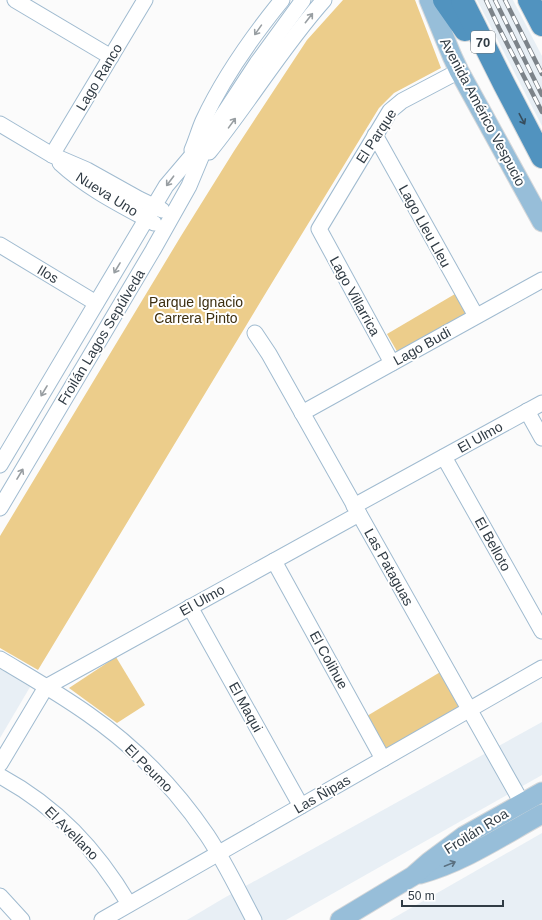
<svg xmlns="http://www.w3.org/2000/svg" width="542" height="920" font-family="Helvetica,sans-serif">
<rect width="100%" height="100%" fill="#fbfbfb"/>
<g fill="#e8eff5">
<path d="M477,0H513L542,56V126Z"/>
<path d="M0,669L30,687L0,738Z"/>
<path d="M542,722V775L286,920H187L224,898Z"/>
<path d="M542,833V920H390Z"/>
</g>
<g fill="#eccd8b">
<path d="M343,0H415L441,68L394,93L379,108L267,291L38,670L0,648V536L181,236L234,151L307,40Z"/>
<path d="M455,294L466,314L398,353L387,334Z"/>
<path d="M116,657L145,705L117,723L69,688Z"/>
<path d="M442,671L462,709L389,751L383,748L367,716Z"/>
</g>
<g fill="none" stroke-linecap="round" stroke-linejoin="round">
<defs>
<g id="minor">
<path d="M15,0L111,57"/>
<path d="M0,124L52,155L87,170L139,199L162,210"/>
<path d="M375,135L476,316"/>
<path d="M192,150C196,141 199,130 203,121C223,78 252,37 282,0"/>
<path d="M209,152C249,103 282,47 324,0"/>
<path d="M52,155L145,0"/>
<path d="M60,163C88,189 121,205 154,223"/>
<path d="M0,245L96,303"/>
<path d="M255,333L269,354L522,803"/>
<path d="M392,363L319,229L390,111L402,101L459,71"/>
<path d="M527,411L542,438"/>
<path d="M302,413L542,280"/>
<path d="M444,457L542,631"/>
<path d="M0,465L166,186L211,133L257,63L303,0"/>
<path d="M354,506L542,403"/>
<path d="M0,508L153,250L189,186L207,143"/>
<path d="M274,561L383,759"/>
<path d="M190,607L301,806"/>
<path d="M0,659C30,677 60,694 88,714C134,746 175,788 207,835C225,862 239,892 254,920"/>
<path d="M0,764L46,687L359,514"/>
<path d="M0,776C57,807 96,849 129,904"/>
<path d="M0,896L22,920"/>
<path d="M102,920L542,668"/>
</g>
<g id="major">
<path d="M429,0L452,56L459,71L542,222"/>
<path d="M420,874C464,862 502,836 542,814"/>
<path d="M340,920L413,876L429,862L464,836L542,792"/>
</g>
<g id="highway">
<path d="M444,0L465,30"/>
<path d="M462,0L504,84L542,157"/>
<path d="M529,0L542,25"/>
</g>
</defs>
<use href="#minor" stroke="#a0bbd0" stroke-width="17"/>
<use href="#major" stroke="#d6d8da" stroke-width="21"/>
<use href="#highway" stroke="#d6d8da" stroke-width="24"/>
<use href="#minor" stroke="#fff" stroke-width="15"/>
<use href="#major" stroke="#97bed9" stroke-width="19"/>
<use href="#highway" stroke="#5193bf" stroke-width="22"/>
<defs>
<g id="rail">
<path d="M486,0L499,28L542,112"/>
<path d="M495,0L542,95"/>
<path d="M505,0L542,74"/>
</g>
</defs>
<use href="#rail" stroke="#7c8389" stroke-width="4.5"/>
<use href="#rail" stroke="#fff" stroke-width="3" stroke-dasharray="9" stroke-linecap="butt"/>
</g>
<defs><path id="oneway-shaft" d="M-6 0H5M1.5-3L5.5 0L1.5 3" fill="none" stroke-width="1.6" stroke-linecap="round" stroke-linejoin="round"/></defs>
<g stroke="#989ea2">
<use href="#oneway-shaft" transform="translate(309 18) rotate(-52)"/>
<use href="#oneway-shaft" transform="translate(258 30) rotate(125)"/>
<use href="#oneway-shaft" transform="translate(232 123) rotate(-54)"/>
<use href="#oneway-shaft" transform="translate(170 181) rotate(127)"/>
<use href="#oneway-shaft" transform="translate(117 268) rotate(121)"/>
<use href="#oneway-shaft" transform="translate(44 391) rotate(121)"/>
<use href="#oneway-shaft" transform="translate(20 474) rotate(-59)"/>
</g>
<use stroke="#374d5d" href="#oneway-shaft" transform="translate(522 119) rotate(62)"/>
<use stroke="#5a7080" href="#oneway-shaft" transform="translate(450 864) rotate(-22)"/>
<g text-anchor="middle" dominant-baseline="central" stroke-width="4" stroke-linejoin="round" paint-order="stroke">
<rect fill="#fff" stroke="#6f767d" stroke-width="1" x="471" y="31" width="24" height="22" rx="3"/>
<g font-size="13" font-weight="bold" fill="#313c45">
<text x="483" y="42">70</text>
</g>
<g font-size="14" fill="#313c45" stroke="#fff">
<text transform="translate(99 77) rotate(-59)">Lago Ranco</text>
<text transform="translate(483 112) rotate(62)">Avenida Américo Vespucio</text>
<text transform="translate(376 136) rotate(-57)">El Parque</text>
<text transform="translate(107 194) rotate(32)">Nueva Uno</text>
<text transform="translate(425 226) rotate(61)">Lago Lleu Lleu</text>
<text transform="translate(48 274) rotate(31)">Ilos</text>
<text transform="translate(355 296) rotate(61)">Lago Villarrica</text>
<text transform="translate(101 337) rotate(-59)">Froilán Lagos Sepúlveda</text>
<text transform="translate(422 346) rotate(-29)">Lago Budi</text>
<text transform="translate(480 437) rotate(-29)">El Ulmo</text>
<text transform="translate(493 544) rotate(61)">El Belloto</text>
<text transform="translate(389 567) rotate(61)">Las Pataguas</text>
<text transform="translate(202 600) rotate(-29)">El Ulmo</text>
<text transform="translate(329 660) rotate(61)">El Colihue</text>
<text transform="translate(246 707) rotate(61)">El Maqui</text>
<text transform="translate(149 768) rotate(45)">El Peumo</text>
<text transform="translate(322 794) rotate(-30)">Las Ñipas</text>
<text transform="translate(476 831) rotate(-32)">Froilán Roa</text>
<text transform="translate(72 833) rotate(45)">El Avellano</text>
</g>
<g font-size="14" fill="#3c2e0f" stroke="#fff">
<text x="196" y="302">Parque Ignacio<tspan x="196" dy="16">Carrera Pinto</tspan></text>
</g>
</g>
<path d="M402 900v6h101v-6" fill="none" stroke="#313c45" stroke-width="2"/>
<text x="408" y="900" font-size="12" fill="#313c45" stroke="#ffffff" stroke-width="3" paint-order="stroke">50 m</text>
</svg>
